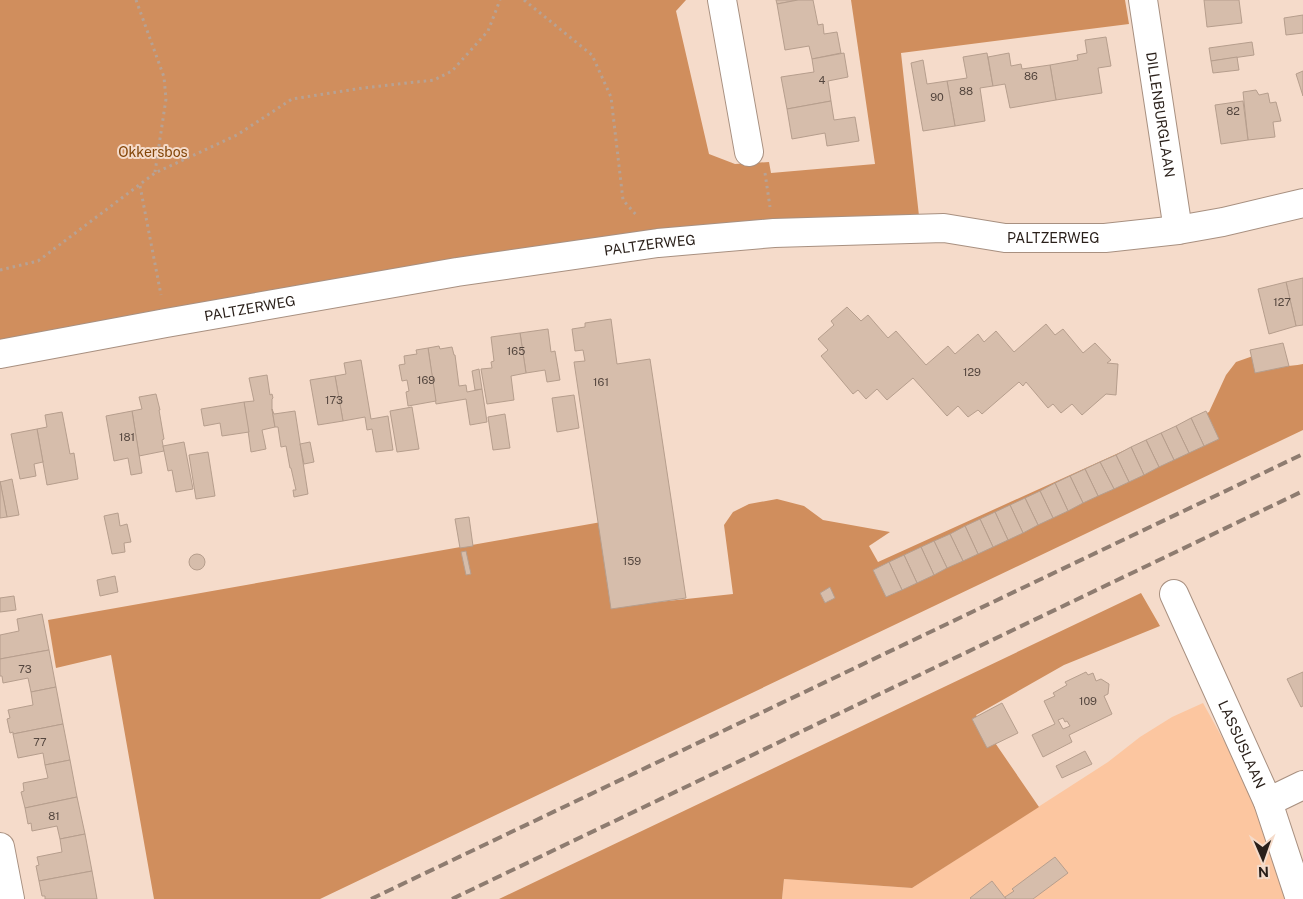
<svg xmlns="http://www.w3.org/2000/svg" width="1303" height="899" font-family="'Public Sans',sans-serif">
<rect width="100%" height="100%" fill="#f5dbca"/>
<path fill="#fcc6a0" d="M1203,703L1265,815L1290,899H782L784,879L912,888L1108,762L1140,737L1172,717Z"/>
<g fill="#d08e5d">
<path d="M0,0H686L676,11L709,154L735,164L769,162L771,173L875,164L851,0H1125L1129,24L901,53L919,216L0,349Z"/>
<path d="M1253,356C1273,367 1281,368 1303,364V430L320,899H154L111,655L56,668L48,620L607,521L621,606L733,594L724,525L733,512L749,504L777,499L804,506L823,520L890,532L869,546L878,562L1209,412L1226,375L1236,362Z"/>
<path d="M1141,593L1160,626L1064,665L976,715L1039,807L912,888L784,879L782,899H499Z"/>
</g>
<g fill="#d6bdab" stroke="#b69e8d" fill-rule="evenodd">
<path d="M776,0H798L777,4Z"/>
<path d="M798,0H813L818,25L823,24L824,34L837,32L841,53L812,59L809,46L785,50L777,4Z"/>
<path d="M1204,0H1239L1242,23L1207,27Z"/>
<path d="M1303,15V33L1286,35L1284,18Z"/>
<path d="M1106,37L1111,66L1098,68L1102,93L1056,100L1050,65L1078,60L1077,55L1087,53L1085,40Z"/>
<path d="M1252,42L1254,55L1211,61L1209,48Z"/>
<path d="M844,53L848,77L828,81L831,101L787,109L781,77L814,72L812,59Z"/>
<path d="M987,53L993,86L980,88L985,121L955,126L947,81L967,78L963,57Z"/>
<path d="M1009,53L1011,66L1021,64L1022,69L1050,65L1056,100L1010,108L1005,84L993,86L988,57Z"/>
<path d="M1237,57L1239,70L1213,73L1211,61Z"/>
<path d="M923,60L927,84L947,81L955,126L923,131L911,63Z"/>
<path d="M1303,71V96L1296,74Z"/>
<path d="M1256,90L1259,95L1268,93L1270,103L1276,102L1281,121L1273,122L1275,137L1248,140L1243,92Z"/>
<path d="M831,101L834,120L855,117L859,141L827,146L825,133L792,139L787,109Z"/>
<path d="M1243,101L1248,140L1221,144L1215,105Z"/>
<path d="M1303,278V325L1296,326L1286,282Z"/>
<path d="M1286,282L1296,326L1269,334L1258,289Z"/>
<path d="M847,307L861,321L868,315L888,338L896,331L926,365L948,346L955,354L978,334L984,342L996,331L1014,352L1046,324L1055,335L1063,329L1083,353L1095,343L1111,360L1107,363L1118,364L1116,395L1106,394L1082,415L1072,404L1061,413L1053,404L1048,408L1026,382L1023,386L1019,382L982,414L978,410L968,417L958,406L947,416L913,378L887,400L877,389L866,399L858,390L853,394L821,356L828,350L818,339L834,325L831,321Z"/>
<path d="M611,319L617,364L650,359L686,598L611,609L574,362L585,361L583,350L575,351L572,329L585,327V323Z"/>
<path d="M548,329L551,352L555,351L560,380L547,382L545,370L526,373L520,333Z"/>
<path d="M520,333L526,373L511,376L514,400L487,404L481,369L492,368L491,362L494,361L491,337Z"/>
<path d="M1283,343L1289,366L1255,373L1250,350Z"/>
<path d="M439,346L440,349L452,347L454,355H455L459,386L466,385L467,392L482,389L487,422L470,425L466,399L436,404L428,348Z"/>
<path d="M428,348L436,401L408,406L406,392L409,391L407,380L402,381L399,365L405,364L404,356L417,354L416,350Z"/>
<path d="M361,360L371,419L388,416L393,450L376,452L372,429L367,430L365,417L343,421L335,376L346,374L344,363Z"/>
<path d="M479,369L482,389L475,390L472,371Z"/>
<path d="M267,375L270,395L272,394L273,398L272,399V409L275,427L262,430L266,449L251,452L244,402L254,401L249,378Z"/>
<path d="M335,376L343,421L318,425L310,380Z"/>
<path d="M156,394L160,410H159L164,439L162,440L164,451L139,456L132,411L142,409L139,397Z"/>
<path d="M574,395L579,428L557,432L552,398Z"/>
<path d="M244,402L249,432L222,436L220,423L204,426L201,409Z"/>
<path d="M412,407L419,449L397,452L390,411Z"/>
<path d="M272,409L274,414L295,411L308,494L294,497L293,490H296L291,468H290L286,446L281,447L278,427H275Z"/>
<path d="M132,411L142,473L131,475L128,458L114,461L106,416Z"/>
<path d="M1206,411L1219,439L1204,446L1191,418Z"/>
<path d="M62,412L70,454L74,453L78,479L47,485L37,429L47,427L45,415Z"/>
<path d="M505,414L510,448L493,450L488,417Z"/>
<path d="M1191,418L1204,446L1189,453L1176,426Z"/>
<path d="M1176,426L1189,453L1174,460L1161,433Z"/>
<path d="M37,429L43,462L34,464L36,476L20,479L11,434Z"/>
<path d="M1161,433L1174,460L1159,467L1146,440Z"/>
<path d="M1146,440L1159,467L1144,475L1131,447Z"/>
<path d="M184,442L193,489L176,492L172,470L168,471L163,446Z"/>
<path d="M310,442L314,462L304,464L300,444Z"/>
<path d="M1131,447L1144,475L1129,482L1116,455Z"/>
<path d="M208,452L215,496L196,499L189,455Z"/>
<path d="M1116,455L1129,482L1114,489L1100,462Z"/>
<path d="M1100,462L1114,489L1098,496L1085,469Z"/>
<path d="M1085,469L1098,496L1083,503L1070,476Z"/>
<path d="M1070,476L1083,503L1068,511L1055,483Z"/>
<path d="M12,479L19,515L7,517L0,482Z"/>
<path d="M0,481L7,517L0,518Z"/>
<path d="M1055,483L1068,511L1053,518L1040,491Z"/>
<path d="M1040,491L1053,518L1038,525L1025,498Z"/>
<path d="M1025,498L1038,525L1023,533L1010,505Z"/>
<path d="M1010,505L1023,533L1008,540L995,512Z"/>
<path d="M995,512L1008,540L993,547L980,519Z"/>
<path d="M118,513L120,526L127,524L131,542L124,543L125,552L112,554L104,516Z"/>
<path d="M469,517L473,546L460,548L455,519Z"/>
<path d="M980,519L993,547L978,554L965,526Z"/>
<path d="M965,526L978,554L963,561L950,534Z"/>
<path d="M950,534L963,561L947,568L934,541Z"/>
<path d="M934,541L947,568L934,575L921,547Z"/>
<path d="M921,547L934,575L917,583L904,555Z"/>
<path d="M466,551L471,574L466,575L461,552Z"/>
<circle cx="197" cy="562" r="8"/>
<path d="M904,555L917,583L902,590L889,562Z"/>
<path d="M889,562L902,590L886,597L873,570Z"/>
<path d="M115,576L118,592L100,596L97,580Z"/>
<path d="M830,587L835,598L825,603L820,593Z"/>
<path d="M14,596L16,610L0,612V598Z"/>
<path d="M42,614L49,650L0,659V635L19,631L17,619Z"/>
<path d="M49,650L56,687L31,692L28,678L3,683L2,676H0V659Z"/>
<path d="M1086,672L1088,675L1093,673L1096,681L1101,679L1109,684L1108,694L1104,696L1112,714L1069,735L1072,742L1043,757L1032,735L1055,724L1044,701L1055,696L1053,693L1067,685L1065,682ZM1063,718L1065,722L1067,721L1070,726L1063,729L1058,720Z"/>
<path d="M1303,672V706L1301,707L1287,679Z"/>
<path d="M56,687L63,724L13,734V732L10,733L7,719L10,718L8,710L33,705L31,692Z"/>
<path d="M1002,703L1018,733L987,748L972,719Z"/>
<path d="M63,724L70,760L45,765L43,753L18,758L13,734Z"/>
<path d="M1085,751L1092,764L1062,778L1056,766Z"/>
<path d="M70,760L77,797L25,808L21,792L24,791L23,783L48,778L45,765Z"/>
<path d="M77,797L85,834L60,839L57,826L32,831L31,823L28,824L25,808Z"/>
<path d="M85,834L92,871L39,881L36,866L39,865L37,857L62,852L60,839Z"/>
<path d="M1055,857L1068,873L1033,899H1006L1005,897L1014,891L1012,889Z"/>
<path d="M92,871L97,899H45V896H42L39,881Z"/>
<path d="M992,881L1006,899H971L970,898Z"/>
</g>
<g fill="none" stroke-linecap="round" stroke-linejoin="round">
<defs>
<g id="street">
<path d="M722,0L749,152"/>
<path id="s1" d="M1143,0L1178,230"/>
<path id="s2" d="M1174,594L1268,802L1300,899"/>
<path d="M1268,802L1303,785"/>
<path d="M0,847L10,899"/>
</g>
<g id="secondary">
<path id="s3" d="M0,354L166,323L457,272L658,243L774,233L944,228L1005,238H1105L1178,230L1223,222L1303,203"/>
</g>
</defs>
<use href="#street" stroke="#a89080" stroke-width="30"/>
<use href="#secondary" stroke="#a89080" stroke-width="30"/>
<g stroke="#b7a294" stroke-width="3" stroke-dasharray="2.5 4" stroke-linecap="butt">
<path d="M136,0L164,77L166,99L155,172"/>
<path d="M524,0L592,55L611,97L623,200L638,217"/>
<path d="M765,173L770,207"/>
<path d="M140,186L161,295"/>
<path d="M0,270L38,261L155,173L237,135L292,99L363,88L434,80L452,71L488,31L500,0"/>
</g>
<use href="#street" stroke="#fff" stroke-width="28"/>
<use href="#secondary" stroke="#fff" stroke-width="28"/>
<g stroke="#8e7c70" stroke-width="4" stroke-dasharray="10 5" stroke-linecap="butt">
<path d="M371,899L1303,454"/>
<path d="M452,899L1303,491"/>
</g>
</g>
<g text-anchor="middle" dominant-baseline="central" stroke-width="4" stroke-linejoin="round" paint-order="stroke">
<g font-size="11" fill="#54463e">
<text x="1031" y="76">86</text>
<text x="822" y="80">4</text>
<text x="966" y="91">88</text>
<text x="937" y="97">90</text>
<text x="1233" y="111">82</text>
<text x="1282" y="302">127</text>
<text x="516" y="351">165</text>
<text x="972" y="372">129</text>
<text x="426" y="380">169</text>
<text x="601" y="382">161</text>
<text x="334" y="400">173</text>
<text x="127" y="437">181</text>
<text x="632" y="561">159</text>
<text x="25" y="669">73</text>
<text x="1088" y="701">109</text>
<text x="40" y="742">77</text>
<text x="54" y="816">81</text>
</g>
<g font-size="14" fill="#291f19" stroke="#f5dbca">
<text stroke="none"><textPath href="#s1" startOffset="116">DILLENBURGLAAN</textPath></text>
<text stroke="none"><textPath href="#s3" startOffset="1064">PALTZERWEG</textPath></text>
<text stroke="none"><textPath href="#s3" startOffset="659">PALTZERWEG</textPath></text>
<text stroke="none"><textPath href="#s3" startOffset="254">PALTZERWEG</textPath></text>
<text stroke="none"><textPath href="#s2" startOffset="165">LASSUSLAAN</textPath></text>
</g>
<g font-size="14" fill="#834609" stroke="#f5dbca">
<text x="153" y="152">Okkersbos</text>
</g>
</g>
<g transform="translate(1263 859) rotate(178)" stroke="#f5dbca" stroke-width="4" paint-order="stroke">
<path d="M0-4L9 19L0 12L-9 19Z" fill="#291f19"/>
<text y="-8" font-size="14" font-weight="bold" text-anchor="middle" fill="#291f19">N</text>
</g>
</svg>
